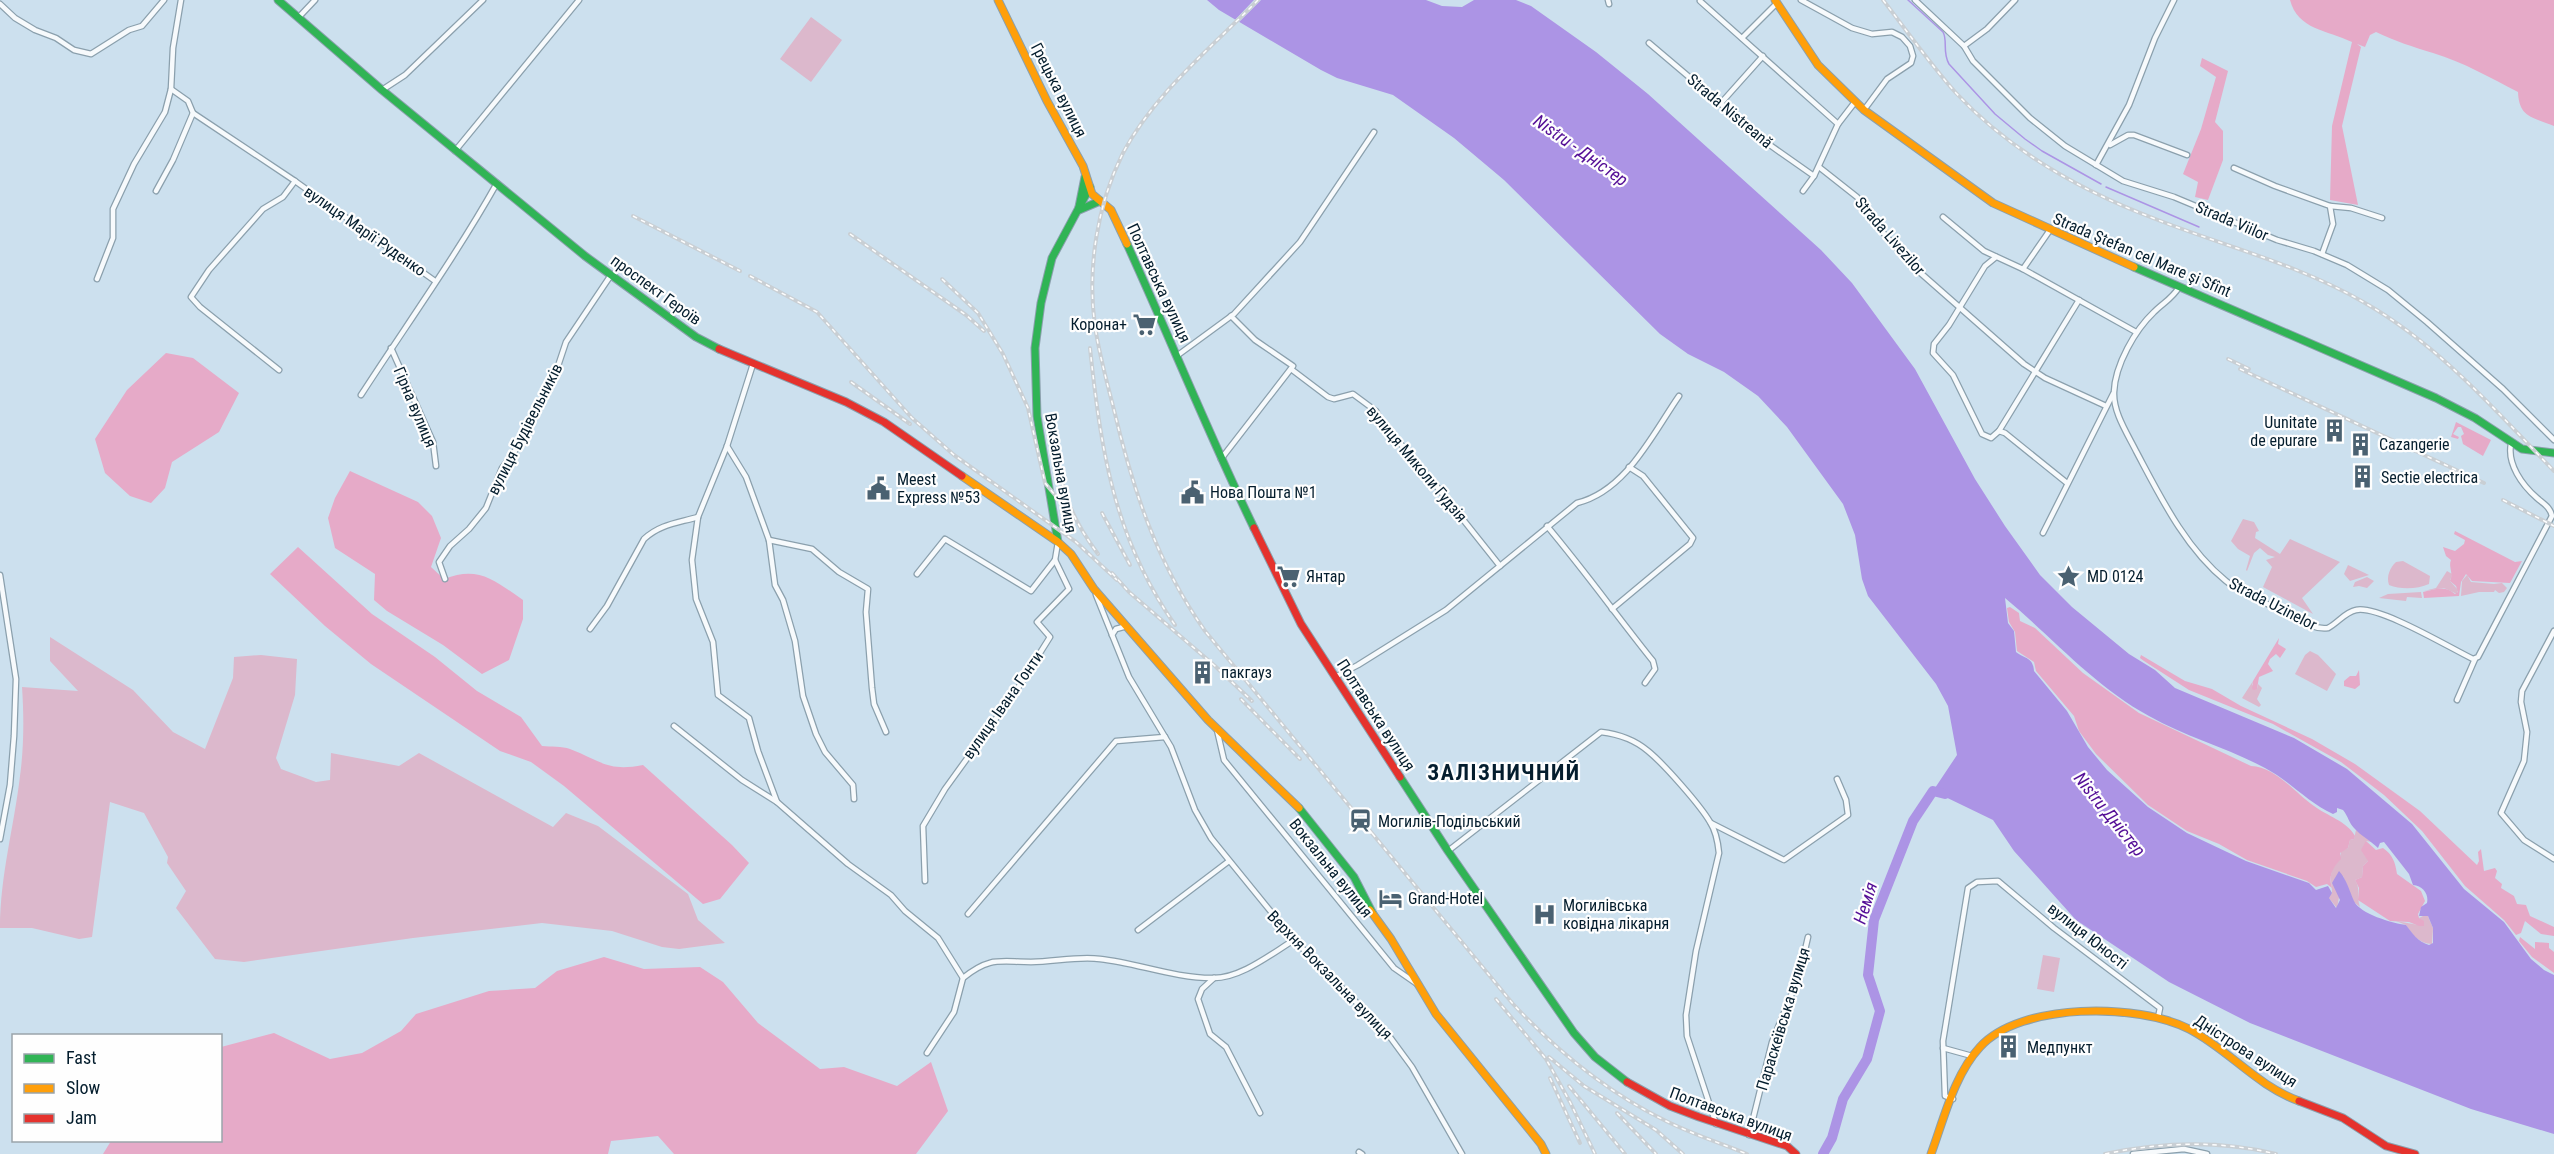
<svg xmlns="http://www.w3.org/2000/svg" width="2554" height="1154" font-family="'Roboto Condensed',sans-serif">
<rect width="100%" height="100%" fill="#cce0ee"/>
<g fill="#dcb8cc">
<path d="M811,17L842,40L811,82L780,59Z"/>
<path d="M2243,519L2254,522L2259,531L2256,532L2255,538L2280,554L2290,539L2340,562L2302,598L2313,614L2263,587L2272,567L2266,560L2275,557L2268,555L2260,548L2254,553L2247,571L2246,570L2250,556L2238,549L2231,541Z"/>
<path d="M2403,561L2430,576L2429,584C2418,589 2401,590 2389,585C2386,576 2390,568 2396,562Z"/>
<path d="M2348,565L2369,575L2350,581L2344,574Z"/>
<path d="M2447,571L2452,574L2450,581L2458,590L2457,594L2444,588L2424,591L2436,588Z"/>
<path d="M2467,575L2471,582L2494,584L2502,583L2507,588L2504,592L2499,593L2495,590L2494,592H2479L2461,596L2462,581Z"/>
<path d="M2367,577L2374,581L2367,588L2359,586L2353,587L2355,582Z"/>
<path d="M2421,592L2422,598L2407,597L2406,601L2379,598L2388,594Z"/>
<path d="M50,637L133,690L173,732L205,749L233,678L234,657L261,655L297,659L295,695L276,758L281,769L316,782L330,780L331,753L399,766L419,753L553,827L566,813L598,826L688,894L698,920L725,943L679,949L662,947L612,931L542,923L413,938L244,962L215,959L176,908L186,891L167,863L168,857L144,813L110,802L92,937L79,939L32,928H0C0,876 14,827 20,776C24,747 24,716 22,687L78,691L50,661Z"/>
<path d="M2310,651L2318,655L2336,674L2327,691L2295,674L2305,655Z"/>
<path d="M2253,681L2252,685L2257,689L2258,684L2262,688L2257,699L2261,705L2259,707L2242,698Z"/>
<path d="M2356,830L2372,842L2366,841L2368,861L2363,866L2362,877L2355,880C2361,889 2356,896 2360,907L2354,902L2343,876L2337,908L2328,897L2332,893C2332,884 2329,876 2333,868C2338,860 2340,861 2341,851L2348,848L2350,840L2354,839Z"/>
<path d="M2427,914L2433,928L2432,944C2419,944 2412,934 2406,925L2396,921L2424,926V922L2419,918Z"/>
<path d="M2043,955L2060,958L2054,992L2037,989Z"/>
</g>
<g fill="#e6aac8">
<path d="M2290,0H2554V126C2533,117 2519,118 2518,92C2491,78 2463,62 2433,53C2413,47 2395,41 2376,32L2370,35L2365,47L2357,44L2361,47L2342,126L2358,205L2330,200L2332,126L2352,42C2327,30 2298,30 2290,0Z"/>
<path d="M2202,58L2228,71L2215,122L2223,131V160L2208,200L2195,197L2198,182L2183,174L2201,129L2216,77L2200,66Z"/>
<path d="M166,353L193,358L239,393L219,432L172,462L165,488L151,503L130,496L105,473L95,439L127,390Z"/>
<path d="M2456,422L2491,440L2483,456L2463,444L2461,436L2464,434L2461,427H2458L2453,434L2459,437L2458,439L2451,437Z"/>
<path d="M350,471L418,502L432,516L441,538L431,567L444,579C479,565 495,581 523,600V619L509,660L482,674L443,645L387,611L374,600L375,574L335,548L328,518L335,498Z"/>
<path d="M2455,531L2515,562L2522,561L2510,583L2472,581L2466,574L2461,582L2459,596L2424,598L2423,592C2436,589 2445,585 2455,594L2458,592L2456,586L2450,581C2454,573 2448,567 2451,560L2446,556L2443,547L2455,551L2464,544L2465,540L2454,534Z"/>
<path d="M298,547L372,614L435,657L477,691L521,717L542,746C551,747 562,746 570,749C601,761 608,772 643,765L732,845L749,863L720,899L703,904L564,786L531,762L500,751L371,664L325,626L270,574Z"/>
<path d="M2010,607L2019,613L2020,621L2035,628L2083,673L2139,713L2251,766C2276,767 2295,793 2314,806C2327,816 2347,821 2355,836L2354,839L2350,840L2348,848L2340,853L2341,859C2333,867 2328,876 2332,888L2327,884L2316,887L2307,881L2247,860L2219,844L2187,831L2148,805L2096,754L2079,731L2074,716L2036,671L2034,662L2017,651L2015,632L2009,622L2007,608Z"/>
<path d="M2279,638L2278,644L2286,649L2280,658L2276,654L2270,659L2268,664L2273,671L2259,677L2257,689L2254,690L2252,689L2253,681Z"/>
<path d="M2141,655L2185,681L2212,689L2241,706L2312,739L2355,764L2420,811L2477,865L2479,861L2478,852L2481,849L2484,871L2495,868L2497,871L2495,878L2502,884L2501,888L2514,896L2517,904L2526,905L2530,916L2554,927V936L2541,934L2525,921L2521,933L2516,935L2504,920L2465,886L2422,831L2384,795L2341,762L2273,724L2189,690L2144,661L2140,658Z"/>
<path d="M2359,670L2360,685L2355,689L2344,686V681L2350,676H2356Z"/>
<path d="M2366,841L2376,850L2383,848C2393,855 2395,862 2397,874L2421,891L2425,901L2418,914L2419,918L2424,921V926H2419L2409,922L2390,921L2358,900L2359,888L2355,880L2362,877L2363,866L2368,861L2361,850Z"/>
<path d="M2520,937L2535,949V942L2549,943V948L2554,952V973L2532,957L2519,941Z"/>
<path d="M604,957L644,969L700,967L723,982L758,1023L820,1069L844,1067L897,1086L931,1062L948,1111L916,1154H674L658,1136L611,1141L608,1154H103L111,1141L220,1140L221,1047L274,1033L330,1059L362,1053L401,1031L416,1014L489,991L535,988L557,971Z"/>
</g>
<path fill="#ac94e5" fill-rule="evenodd" d="M1207,0H1426L1442,6L1462,7L1474,0H1516L1531,6L1596,52L1648,94L1821,250L1852,283L1915,369L1975,479L2005,526L2040,575L2072,607L2129,654L2155,670L2175,688L2294,738L2347,769L2412,824L2464,889L2504,922L2531,959L2544,970L2554,975V1134L2471,1109L2250,1023L2169,982L2076,920L2014,851L1993,820L1933,791L1957,755L1948,706L1936,684L1868,596L1862,579L1855,535L1843,504L1787,427L1758,396L1724,372L1688,354L1660,334L1504,180L1454,138L1393,95L1337,78L1321,70L1219,10ZM2005,598C2053,638 2094,686 2149,716C2186,737 2228,748 2265,768C2290,781 2308,803 2333,814L2337,812V808L2343,810C2348,816 2349,823 2354,828C2361,836 2370,840 2378,848L2380,843L2384,842L2409,874L2413,885C2423,886 2429,894 2427,903L2421,907L2419,916H2428L2433,928V943L2429,945C2418,942 2412,933 2406,925C2392,923 2360,914 2354,901C2350,892 2346,878 2339,871L2332,883L2340,900L2336,908L2329,898L2332,893L2328,886L2316,890L2309,883L2246,861L2187,833L2148,807L2107,770L2088,747L2067,711L2034,671C2033,657 2025,659 2016,652L2014,631L2008,623Z"/>
<path fill="#cce0ee" d="M1254,0H1261L1237,24L1233,22Z"/>
<g fill="none" stroke-linecap="round" stroke-linejoin="round">
<g stroke="#ac94e5" stroke-width="1.5">
<path d="M1908,0L1943,32C1948,41 1942,52 1949,64L1995,114L2025,139L2042,151L2101,184"/>
<path d="M2106,187L2199,227"/>
</g>
<path stroke="#ac94e5" stroke-width="10" d="M1823,1154L1832,1138L1843,1099L1867,1059L1880,1011L1868,975L1874,920L1913,821L1933,791L1945,794"/>
<defs>
<g id="street">
<path d="M1608,0L1609,4"/>
<path d="M1801,0L1852,28L1872,34L1892,32L1902,37L1910,46L1913,56L1911,63L1887,79L1864,110"/>
<path d="M1915,0L1964,46L1973,61L2030,118L2065,146L2123,181L2174,197L2277,240L2314,251L2347,265L2388,290L2427,322L2503,389L2554,440"/>
<path d="M1700,1L1838,124"/>
<path d="M0,4L15,18L35,30L56,38L74,50L91,54L129,30L142,26L164,0"/>
<path d="M298,18L315,0"/>
<path d="M1742,38L1777,3"/>
<path d="M1649,43L1767,143L1814,176"/>
<path d="M1964,46L1987,29L2015,0"/>
<path d="M382,90L405,75L483,0"/>
<path d="M1721,103L1763,56"/>
<path d="M193,113L295,181L435,281"/>
<path d="M2110,145L2128,135H2134L2187,155"/>
<path d="M455,151L579,0"/>
<path d="M2096,165L2129,105L2155,38L2174,0"/>
<path d="M1819,167L1857,197L1885,235L1916,269L2024,364L2045,378L2106,406"/>
<path d="M2234,168L2275,186L2330,206L2333,224L2322,254"/>
<path d="M156,191L173,160L193,113L188,101L171,89"/>
<path d="M1803,191L1814,176L1838,124L1855,102"/>
<path d="M2330,206L2351,208L2382,218"/>
<path d="M1943,217L1984,251L2023,269L2136,332"/>
<path d="M1996,257L1985,266L1949,325L1934,344L1933,353L1953,375L1982,434L1991,438L1999,431L2005,433L2067,483"/>
<path d="M2023,269L2050,230"/>
<path d="M97,279L113,238V209L134,164L165,112L171,89L173,48L181,0"/>
<path d="M2179,287C2173,298 2163,303 2154,312C2135,330 2115,365 2114,392C2113,412 2127,433 2136,451C2160,496 2185,548 2226,581C2243,595 2267,603 2286,613C2299,620 2313,630 2328,628C2338,623 2345,612 2356,610C2379,605 2450,648 2473,659L2478,657L2552,516C2550,507 2544,504 2537,498C2522,485 2507,464 2511,444"/>
<path d="M391,348L433,442L436,466"/>
<path d="M1178,355L1234,314L1300,242L1374,132"/>
<path d="M753,364L727,446L698,517L692,560L696,599L713,642L718,695L749,718L758,751L777,802"/>
<path d="M1291,369L1328,397L1334,399L1353,394L1376,411L1380,420L1430,478L1500,566"/>
<path d="M279,370L200,307L191,297L209,270L263,209L283,197L295,181"/>
<path d="M361,395C407,324 456,256 497,183"/>
<path d="M1999,431L2079,300"/>
<path d="M727,446L746,477L769,540L775,585L783,600L795,641L803,696L816,734L825,752L853,785L854,799"/>
<path d="M1221,459L1293,366L1255,340L1231,316"/>
<path d="M1547,526C1584,570 1617,616 1653,661L1655,669L1645,683"/>
<path d="M2043,533L2113,394"/>
<path d="M769,540L812,549L839,572L868,589L866,612L872,688L874,704L886,732"/>
<path d="M917,574L945,539L1031,591L1055,560"/>
<path d="M0,575L16,679L14,736L10,785L0,839"/>
<path d="M445,579L439,562L450,546L469,529L486,508L502,468L520,444L558,366L566,342L611,275"/>
<path d="M1096,595L1129,677L1171,747L1195,810L1211,838L1294,940L1387,1033L1412,1067L1462,1154"/>
<path d="M1612,609L1690,544L1693,538L1643,476L1629,467"/>
<path d="M590,629L607,606L644,539C660,524 678,523 698,517"/>
<path d="M2554,631L2522,691L2521,702L2527,732L2524,761L2501,813L2524,840L2554,859"/>
<path d="M1112,635L1116,629L1127,626"/>
<path d="M1335,677L1358,665L1446,610L1577,503C1626,491 1652,435 1679,396"/>
<path d="M2457,700L2475,659"/>
<path d="M674,726L742,780L777,802L848,864L891,895L905,911L938,938L963,978L954,1012L927,1053"/>
<path d="M1217,730L1224,760L1394,968L1417,984"/>
<path d="M1711,823L1784,860L1848,815L1846,800L1837,779"/>
<path d="M1448,851L1601,732C1618,734 1635,740 1648,751C1664,764 1700,805 1710,822C1716,831 1718,843 1719,853L1696,951L1686,1015L1687,1036L1716,1124"/>
<path d="M925,881L923,826L945,789L1018,688L1050,637L1037,622L1069,589L1055,560L1058,542"/>
<path d="M968,914L1116,741L1165,737"/>
<path d="M1138,930L1229,861"/>
<path d="M963,978C990,956 1000,962 1031,962C1054,962 1077,956 1100,959C1137,963 1174,978 1212,978C1240,979 1271,954 1294,940"/>
<path d="M1214,978L1202,989L1198,999L1210,1034L1226,1047L1260,1113"/>
<path d="M1943,1048L1972,1056"/>
<path d="M1953,1099L1945,1096L1943,1041L1968,888L1977,882L1998,881L2054,928L2160,1008L2158,1018"/>
<path d="M1749,1135L1772,1042L1799,976L1808,937"/>
<path d="M1359,1152L1362,1154"/>
<path d="M2133,1154L2184,1149L2207,1154"/>
</g>
<g id="fast">
<path d="M278,0L382,90L585,256L696,337L719,349"/>
<path d="M1079,207L1085,177"/>
<path d="M1079,210L1100,201"/>
<path d="M1127,244C1170,338 1209,435 1254,528"/>
<path d="M2134,267L2436,398L2475,418L2522,449L2554,453"/>
<path d="M1058,542L1037,416L1035,348L1041,303L1052,258L1090,187"/>
<path d="M1400,777L1448,851L1574,1033L1595,1057L1627,1082"/>
<path d="M1299,808L1354,877L1373,914"/>
</g>
<g id="slow">
<path d="M998,0L1047,101L1083,166L1092,194L1111,210L1127,244"/>
<path d="M1775,0L1818,65L1864,110L1993,203L2134,267"/>
<path d="M962,476L1058,542L1071,554L1094,589L1208,720L1299,808"/>
<path d="M1370,910L1391,939L1436,1014L1541,1144L1546,1154"/>
<path d="M1931,1154C1944,1119 1954,1075 1980,1047C2021,1002 2138,1003 2189,1029C2228,1049 2257,1086 2299,1101"/>
</g>
<g id="jam">
<path d="M719,349L846,402L884,422L962,476"/>
<path d="M1254,528L1301,624L1400,777"/>
<path d="M1627,1082L1670,1106L1699,1117L1787,1146L1796,1154"/>
<path d="M2299,1101L2343,1118L2386,1146L2415,1154"/>
</g>
</defs>
<use href="#street" stroke="#8ba0ad" stroke-width="7"/>
<use href="#fast" stroke="#8ba0ad" stroke-width="9"/>
<use href="#slow" stroke="#8ba0ad" stroke-width="9"/>
<use href="#jam" stroke="#8ba0ad" stroke-width="9"/>
<use href="#street" stroke="#f7fafc" stroke-width="4.5"/>
<use href="#fast" stroke="#30b455" stroke-width="7"/>
<use href="#slow" stroke="#ff9f0a" stroke-width="7"/>
<use href="#jam" stroke="#e5322d" stroke-width="7"/>
<defs>
<g id="rail">
<path d="M1258,0C1211,48 1155,93 1123,153C1097,205 1087,269 1095,326C1099,354 1107,382 1114,410C1133,490 1157,563 1205,631L1513,1004C1557,1051 1608,1093 1666,1121C1692,1134 1720,1143 1747,1154"/>
<path d="M1883,0C1907,31 1930,64 1956,93C2011,152 2083,192 2158,220C2227,247 2300,265 2365,303C2440,346 2495,410 2554,471"/>
<path d="M633,216L740,271"/>
<path d="M850,234L966,315L984,331"/>
<path d="M750,276L817,312L912,418L954,455L1076,542L1117,580"/>
<path d="M942,279L978,313L1003,354L1028,408L1045,483L1065,507"/>
<path d="M1090,348C1101,451 1114,538 1175,625"/>
<path d="M2228,359L2249,369"/>
<path d="M2240,369L2484,483"/>
<path d="M851,382L910,424"/>
<path d="M1050,420C1060,477 1062,506 1098,554"/>
<path d="M2503,500L2554,526"/>
<path d="M1102,513L1130,565"/>
<path d="M1112,573L1129,592L1215,666L1252,701"/>
<path d="M1241,699L1300,759"/>
<path d="M1496,999L1546,1059L1570,1102L1595,1154"/>
<path d="M1549,1057L1584,1086L1656,1130L1683,1154"/>
<path d="M1550,1078L1580,1143"/>
<path d="M1569,1086L1625,1154"/>
<path d="M1617,1113L1656,1154"/>
<path d="M2105,1154C2162,1142 2219,1140 2276,1154"/>
</g>
</defs>
<use href="#rail" stroke="#c9cfd4" stroke-width="4"/>
<use href="#rail" stroke="#fefefe" stroke-width="1.5" stroke-dasharray="4.5" stroke-linecap="butt"/>
</g>
<defs>
<symbol id="supermarket-bare" viewBox="-9 -9 18 18"><path d="M-6-5.5h2.5l.6 2H6L4.5 2H-2.5L-4.4-4H-6ZM-1.5 3.2a1.3 1.3 0 1 0 .1 0ZM3 3.2a1.3 1.3 0 1 0 .1 0Z" fill="#4a6171" stroke="#fefefe" stroke-width="2.5" paint-order="stroke"/></symbol>
<symbol id="building-bare" viewBox="-9 -9 18 18"><path d="M-4-6H4V6H1V3H-1V6H-4ZM-2.5-4.3h1.7v1.8h-1.7ZM.8-4.3h1.7v1.8H.8ZM-2.5-1h1.7V.8h-1.7ZM.8-1h1.7V.8H.8Z" fill="#4a6171" stroke="#fefefe" stroke-width="2.5" paint-order="stroke"/></symbol>
<symbol id="civic-bare" viewBox="-9 -9 18 18"><path d="M-.6-6.5H3V-4.5H.6V-3L4-1V1h2V6H-6V1h2V-1L-.6-3ZM-1.2 2.5V6h2.4V2.5Z" fill="#4a6171" stroke="#fefefe" stroke-width="2.5" paint-order="stroke"/></symbol>
<symbol id="sight-bare" viewBox="-9 -9 18 18"><path d="M0-6L1.8-2.2L6-1.7L2.9 1.2L3.7 5.4L0 3.3L-3.7 5.4L-2.9 1.2L-6-1.7L-1.8-2.2Z" fill="#4a6171" stroke="#fefefe" stroke-width="2.5" paint-order="stroke"/></symbol>
<symbol id="station-bare" viewBox="-9 -9 18 18"><path d="M-3-6H3Q5-6 5-4V2Q5 4 3 4L4.5 6H3L1.5 4h-3L-3 6H-4.5L-3 4Q-5 4-5 2V-4Q-5-6-3-6ZM-3.5-4v3h7v-3ZM-3.5 1v1.5H-2V1ZM2 1v1.5H3.5V1Z" fill="#4a6171" stroke="#fefefe" stroke-width="2.5" paint-order="stroke"/></symbol>
<symbol id="hotel-bare" viewBox="-9 -9 18 18"><path d="M-6-4.5h1.5V1H6V5H4.5V3h-9V5H-6ZM-4 0a1.8 1.8 0 1 1 3.6 0ZM.5 0V-2.5h3Q6-2.5 6 0Z" fill="#4a6171" stroke="#fefefe" stroke-width="2.5" paint-order="stroke"/></symbol>
<symbol id="hospital-bare" viewBox="-9 -9 18 18"><path d="M-5-5h3v3.5h4V-5h3V5h-3V1.5h-4V5h-3Z" fill="#4a6171" stroke="#fefefe" stroke-width="2.5" paint-order="stroke"/></symbol>
</defs>
<g fill-rule="evenodd">
<use href="#supermarket-bare" x="1128" y="308" width="33" height="33"/>
<use href="#building-bare" x="2318" y="414" width="33" height="33"/>
<use href="#building-bare" x="2344" y="428" width="33" height="33"/>
<use href="#building-bare" x="2346" y="460" width="33" height="33"/>
<use href="#civic-bare" x="862" y="472" width="33" height="33"/>
<use href="#civic-bare" x="1176" y="476" width="33" height="33"/>
<use href="#supermarket-bare" x="1272" y="560" width="33" height="33"/>
<use href="#sight-bare" x="2052" y="560" width="33" height="33"/>
<use href="#building-bare" x="1186" y="656" width="33" height="33"/>
<use href="#station-bare" x="1344" y="804" width="33" height="33"/>
<use href="#hotel-bare" x="1374" y="882" width="33" height="33"/>
<use href="#hospital-bare" x="1528" y="898" width="33" height="33"/>
<use href="#building-bare" x="1992" y="1030" width="33" height="33"/>
</g>
<g text-anchor="middle" dominant-baseline="central" stroke-width="4.5" stroke-linejoin="round" paint-order="stroke">
<g font-size="16" fill="#041d2d" stroke="#fefefe">
<text transform="translate(1059 90) rotate(63)">Грецька вулиця</text>
<text transform="translate(1730 111) rotate(40)">Strada Nistreană</text>
<text transform="translate(2232 221) rotate(23)">Strada Viilor</text>
<text transform="translate(365 231) rotate(35)">вулиця Марії Руденко</text>
<text transform="translate(1890 236) rotate(49)">Strada Livezilor</text>
<text transform="translate(2142 255) rotate(23)">Strada Ştefan cel Mare şi Sfînt</text>
<text transform="translate(1159 283) rotate(65)">Полтавська вулиця</text>
<text transform="translate(656 290) rotate(36)">проспект Героїв</text>
<text transform="translate(415 407) rotate(67)">Гірна вулиця</text>
<text transform="translate(525 429) rotate(-63)">вулиця Будівельників</text>
<text transform="translate(1417 464) rotate(50)">вулиця Миколи Гудзія</text>
<text transform="translate(1061 473) rotate(80)">Вокзальна вулиця</text>
<text transform="translate(2273 604) rotate(27)">Strada Uzinelor</text>
<text transform="translate(1003 705) rotate(-55)">вулиця Івана Гонти</text>
<text transform="translate(1376 715) rotate(57)">Полтавська вулиця</text>
<text transform="translate(1331 868) rotate(51)">Вокзальна вулиця</text>
<text transform="translate(2088 936) rotate(38)">вулиця Юності</text>
<text transform="translate(1330 975) rotate(46)">Верхня Вокзальна вулиця</text>
<text transform="translate(1783 1019) rotate(-73)">Параскеївська вулиця</text>
<text transform="translate(2246 1051) rotate(33)">Дністрова вулиця</text>
<text transform="translate(1731 1114) rotate(20)">Полтавська вулиця</text>
</g>
<g font-size="16" fill="#041d2d" stroke="#fefefe" text-anchor="start">
<text x="1127" y="324" text-anchor="end">Корона+</text>
<text x="2317" y="422" text-anchor="end">Uunitate<tspan x="2317" dy="18">de epurare</tspan></text>
<text x="2379" y="444">Cazangerie</text>
<text x="2381" y="477">Sectie electrica</text>
<text x="897" y="479">Meest<tspan x="897" dy="18">Express №53</tspan></text>
<text x="1210" y="492">Нова Пошта №1</text>
<text x="1306" y="576">Янтар</text>
<text x="2087" y="576">MD 0124</text>
<text x="1221" y="672">пакгауз</text>
<text x="1378" y="821">Могилів-Подільський</text>
<text x="1408" y="898">Grand-Hotel</text>
<text x="1563" y="905">Могилівська<tspan x="1563" dy="18">ковідна лікарня</tspan></text>
<text x="2027" y="1047">Медпункт</text>
</g>
<g font-size="18" font-style="italic" fill="#540e96" stroke="#fefefe">
<text transform="translate(1581 150) rotate(35)">Nistru - Дністер</text>
<text transform="translate(2110 814) rotate(51)">Nistru Дністер</text>
<text transform="translate(1865 903) rotate(-73)">Немія</text>
</g>
<g font-size="22" font-weight="bold" letter-spacing="1.5" fill="#041d2d" stroke="#fefefe">
<text x="1504" y="772">ЗАЛІЗНИЧНИЙ</text>
</g>
</g>
<rect x="12" y="1034" width="210" height="108" fill="#fefefe" stroke="#9aa4aa" stroke-width="1.5"/>
<rect x="24" y="1054" width="30" height="9" fill="#30b455" stroke="#9aa4aa" stroke-width="1.5"/>
<text x="66" y="1064" font-size="18" fill="#041d2d">Fast</text>
<rect x="24" y="1084" width="30" height="9" fill="#ff9f0a" stroke="#9aa4aa" stroke-width="1.5"/>
<text x="66" y="1094" font-size="18" fill="#041d2d">Slow</text>
<rect x="24" y="1114" width="30" height="9" fill="#e5322d" stroke="#9aa4aa" stroke-width="1.5"/>
<text x="66" y="1124" font-size="18" fill="#041d2d">Jam</text>
</svg>
